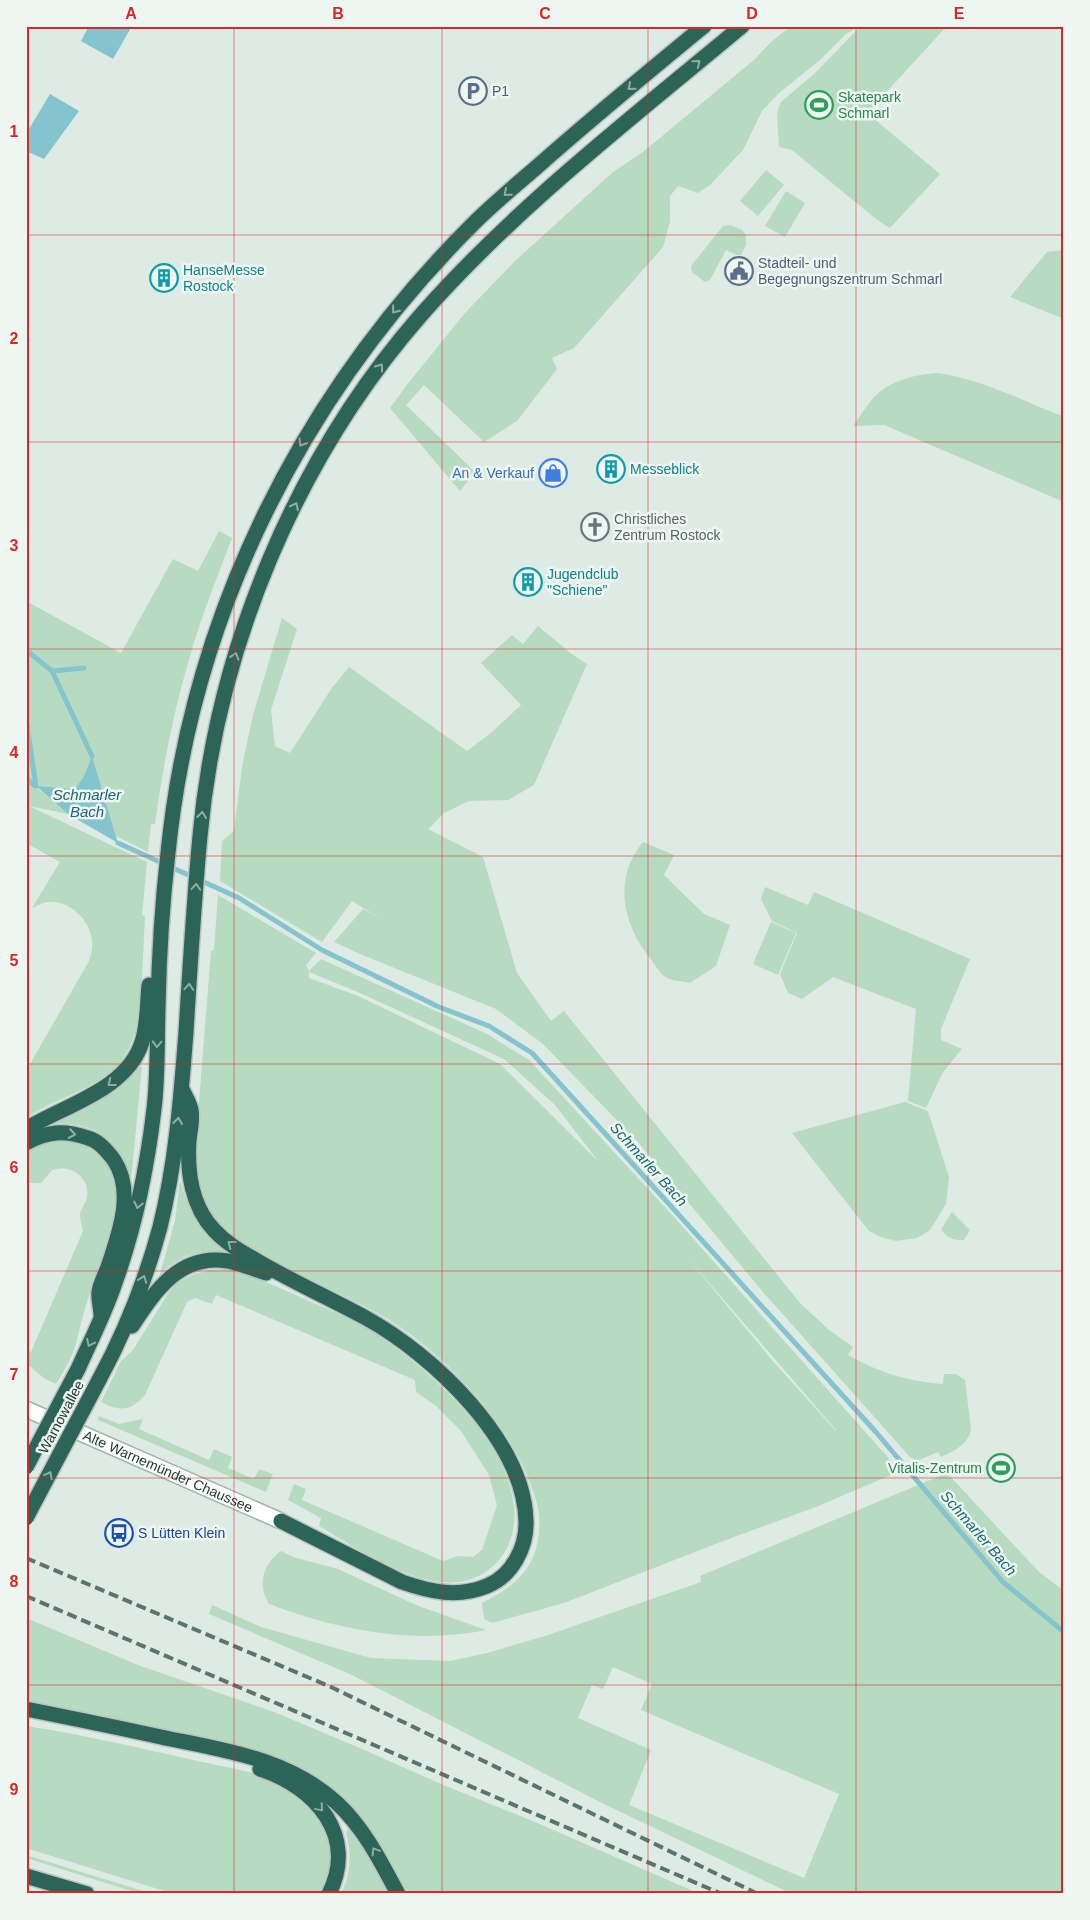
<svg xmlns="http://www.w3.org/2000/svg" width="1090" height="1920" font-family="Helvetica,sans-serif">
<rect width="100%" height="100%" fill="#deeae4"/>
<g fill="#b6dbc0" fill-rule="evenodd">
<path d="M791,26H859L846,34L821,59L778,94L762,111L743,150L710,185L698,193L678,186L670,196V222L663,247L574,348L552,358L557,369L517,421L484,442L424,385L406,405L475,472L460,491L390,408L406,386L465,313L515,261L613,172L643,152L755,59L771,42Z"/>
<path d="M861,26H947L867,113L940,174L890,228L876,219L792,150L779,147L777,113L781,102L815,73Z"/>
<path d="M766,170L784,185L758,216L740,201Z"/>
<path d="M786,191L805,203L785,237L765,226Z"/>
<path d="M730,225L742,230L746,235V245L741,255H737L726,250L710,280L705,282L692,272L691,266L723,226Z"/>
<path d="M1064,250V319L1010,297L1047,252Z"/>
<path d="M938,373C981,379 1023,401 1064,417V502L884,425L853,426C859,418 864,409 871,401C885,382 915,374 938,373Z"/>
<path d="M219,531L232,538C221,567 209,597 199,627C178,691 164,757 155,824H151L148,852L116,836L92,757L84,776L75,789L36,787L68,814L29,806L147,862L142,915L145,916C144,936 143,957 142,977C139,1017 138,1055 101,1079C77,1094 50,1102 26,1118V1071L89,961C91,955 93,949 92,942C91,920 69,899 47,902C42,903 37,906 32,908L60,862L26,843V601L121,653L173,559L198,571Z"/>
<path d="M282,618L297,629L271,710L275,746L290,753L332,688L349,667L467,751L492,732L521,705L481,663L512,635L523,644L538,626L573,655L587,664L534,785L508,800L469,801L444,813L428,829L483,857L517,973L551,1021L564,1011L800,1303L828,1329L853,1347L848,1355C880,1373 907,1381 943,1384L944,1374H956L965,1380L971,1429C969,1444 954,1451 941,1457L938,1452L917,1461L910,1457L763,1292L638,1142L543,1044L496,1009L360,954L334,942L363,909L381,919L352,901L322,942L220,881L222,841L234,831L242,767L253,715Z"/>
<path d="M643,842L674,855L664,875L704,914L730,925L716,966L690,983C683,981 670,981 664,976C659,972 654,963 650,958C622,923 613,878 643,842Z"/>
<path d="M765,887L808,905L814,892L970,959L941,1029V1040L962,1049L943,1072L926,1108L908,1101L916,1009L833,977L802,999L788,993L780,974L797,933L772,921L761,899Z"/>
<path d="M218,895L316,953L306,965L309,971L321,959L487,1034L529,1060L674,1217L900,1471L816,1507L731,1538L564,1603L492,1623L484,1619L482,1603C521,1583 542,1562 539,1515C538,1504 534,1494 530,1483C507,1417 432,1340 370,1309C333,1290 295,1274 258,1254C245,1246 231,1239 221,1229C201,1208 196,1180 195,1152L211,951L214,950ZM309,972L358,992L504,1059L555,1105L599,1162L500,1064L358,996L309,978ZM685,1255L836,1430V1431L772,1360Z"/>
<path d="M771,922L796,933L778,975L753,964Z"/>
<path d="M142,1066L132,1171L130,1182C116,1134 95,1122 46,1123Z"/>
<path d="M905,1102L928,1111L949,1177L946,1204L930,1230L917,1238L896,1241L881,1237L869,1231L792,1133Z"/>
<path d="M57,1140C106,1142 124,1176 114,1222C108,1248 96,1273 88,1299C83,1313 80,1328 76,1343C72,1358 64,1371 56,1384L45,1379L26,1363V1350L31,1352L83,1231C82,1226 80,1220 80,1215C80,1209 86,1204 87,1197C90,1176 70,1164 52,1170L41,1183H29L26,1189V1153L44,1143Z"/>
<path d="M180,1180C188,1210 202,1232 227,1251L226,1253C197,1249 181,1255 160,1274L175,1221Z"/>
<path d="M952,1212L970,1230L964,1240C955,1241 946,1238 941,1229Z"/>
<path d="M224,1269C250,1274 273,1285 298,1296C315,1304 333,1311 350,1319C400,1345 462,1399 492,1447C503,1463 512,1488 514,1507C519,1551 486,1587 442,1582C400,1578 354,1547 319,1526L321,1518L288,1500L294,1484L306,1489L302,1500L443,1561L458,1556L473,1557L482,1550L497,1505L489,1475L461,1431L435,1405L416,1392L415,1380L216,1295L212,1304L195,1298L187,1302L145,1395C131,1411 120,1412 101,1402L121,1361L133,1350L169,1292L178,1282L195,1274L210,1270Z"/>
<path d="M99,1416L119,1424L143,1419L139,1429L209,1460L214,1449L232,1457L228,1468L254,1479L259,1469L273,1474L266,1492L98,1420Z"/>
<path d="M947,1473L1039,1572L1064,1591V1894H792L604,1804L352,1675L209,1614L212,1605L261,1627L371,1658L450,1661L487,1653L545,1636L701,1582L700,1576ZM613,1667L652,1684L641,1710L839,1794L804,1878L629,1805L651,1750L578,1718L592,1685L603,1689Z"/>
<path d="M281,1551L293,1557L338,1569L416,1605L486,1630C413,1645 338,1630 269,1604C257,1584 263,1564 281,1551Z"/>
<path d="M26,1618L138,1665L274,1712L360,1748L441,1784L535,1822L700,1894H407C370,1824 339,1777 260,1752L26,1703Z"/>
<path d="M26,1726C85,1735 144,1749 202,1762C229,1768 267,1773 290,1789C324,1812 346,1856 321,1894H174L26,1848Z"/>
<path d="M349,1828L354,1833L390,1894H341C351,1874 352,1854 346,1832Z"/>
<path d="M26,1855L153,1894H141L26,1858Z"/>
</g>
<g fill="#85c4cf">
<path d="M89,26H132L113,59L81,41Z"/>
<path d="M50,94L79,111L44,159L26,151V134Z"/>
<path d="M92,756L118,843L68,814L36,786L75,789L84,776Z"/>
</g>
<g fill="none" stroke-linecap="round" stroke-linejoin="round">
<g stroke="#85c4cf" stroke-width="5">
<path d="M26,650L52,671L92,756"/>
<path d="M52,671L84,668"/>
<path d="M26,719L36,786"/>
<path d="M26,778L35,786"/>
<path d="M118,843L239,898L322,950L439,1007L489,1026L532,1053L875,1431L1003,1582L1064,1632"/>
</g>
<defs>
<g id="secondary">
<path id="s1" d="M26,1409L281,1521"/>
</g>
<g id="highway">
<path d="M182,1089C185,1096 190,1103 191,1110C193,1119 190,1131 189,1141C187,1172 192,1207 214,1230C226,1243 240,1251 254,1259C291,1281 329,1298 366,1318C433,1355 524,1441 526,1521C527,1547 512,1576 487,1586C458,1598 431,1592 402,1582L281,1521"/>
<path d="M26,1129C65,1105 127,1090 142,1042C148,1024 147,1004 149,985"/>
<path d="M26,1143C47,1131 65,1130 88,1138C99,1141 107,1151 114,1160C135,1192 119,1234 108,1267C105,1275 100,1284 99,1292C98,1299 101,1308 101,1315"/>
<path d="M132,1326C155,1291 180,1253 228,1261C241,1264 254,1269 266,1273"/>
<path d="M78,1369C91,1340 105,1313 115,1283C135,1227 147,1169 154,1109C158,1076 157,1042 158,1008C159,956 162,905 168,853C192,613 303,393 474,223C494,203 516,185 538,166C592,118 648,72 704,26"/>
<path d="M99,1380C125,1332 146,1279 160,1227C176,1163 181,1097 186,1032C190,966 194,901 200,836C217,648 296,458 421,315C516,207 632,118 742,26"/>
<path d="M26,1709C71,1718 116,1727 161,1737C223,1750 288,1758 337,1803C364,1828 381,1862 398,1894"/>
<path d="M260,1769C315,1787 358,1835 329,1894"/>
<path d="M26,1876L87,1894"/>
</g>
</defs>
<use href="#secondary" stroke="#9db5ac" stroke-width="18"/>
<use href="#highway" stroke="#bcc4c2" stroke-width="18"/>
<use href="#secondary" stroke="#fff" stroke-width="15"/>
<use href="#highway" stroke="#2c6558" stroke-width="15"/>
<g stroke="#5a756d" stroke-width="4" stroke-dasharray="10 5" stroke-linecap="butt">
<path d="M26,1558L331,1687L758,1894"/>
<path d="M26,1596L722,1894"/>
</g>
<defs>
<g id="highway-bridge">
<path d="M26,1467L78,1369"/>
<path d="M26,1518L99,1380"/>
</g>
</defs>
<use href="#highway-bridge" stroke="#bcc4c2" stroke-width="18" stroke-linecap="butt"/>
<use href="#highway-bridge" stroke="#2c6558" stroke-width="15"/>
</g>
<defs><path id="oneway-chevron" d="M-2-3.5L2.5 0L-2 3.5" fill="none" stroke-width="1.6" stroke-linecap="round" stroke-linejoin="round" transform="scale(1.25)"/></defs>
<g stroke="#8daea5">
<use href="#oneway-chevron" transform="translate(697 63) rotate(-40)"/>
<use href="#oneway-chevron" transform="translate(631 87) rotate(140)"/>
<use href="#oneway-chevron" transform="translate(507 193) rotate(139)"/>
<use href="#oneway-chevron" transform="translate(395 310) rotate(129)"/>
<use href="#oneway-chevron" transform="translate(380 367) rotate(-54)"/>
<use href="#oneway-chevron" transform="translate(302 443) rotate(121)"/>
<use href="#oneway-chevron" transform="translate(295 506) rotate(-64)"/>
<use href="#oneway-chevron" transform="translate(235 656) rotate(-73)"/>
<use href="#oneway-chevron" transform="translate(202 815) rotate(-83)"/>
<use href="#oneway-chevron" transform="translate(196 887) rotate(-86)"/>
<use href="#oneway-chevron" transform="translate(189 987) rotate(-86)"/>
<use href="#oneway-chevron" transform="translate(157 1044) rotate(92)"/>
<use href="#oneway-chevron" transform="translate(111 1083) rotate(142)"/>
<use href="#oneway-chevron" transform="translate(178 1121) rotate(-84)"/>
<use href="#oneway-chevron" transform="translate(72 1134) rotate(10)"/>
<use href="#oneway-chevron" transform="translate(138 1205) rotate(103)"/>
<use href="#oneway-chevron" transform="translate(231 1244) rotate(-143)"/>
<use href="#oneway-chevron" transform="translate(143 1279) rotate(-70)"/>
<use href="#oneway-chevron" transform="translate(90 1343) rotate(115)"/>
<use href="#oneway-chevron" transform="translate(49 1475) rotate(-62)"/>
<use href="#oneway-chevron" transform="translate(320 1808) rotate(50)"/>
<use href="#oneway-chevron" transform="translate(375 1851) rotate(-121)"/>
</g>
<path fill="none" stroke="#d62828" stroke-width="1" stroke-opacity="0.55" d="M234,26V1894M442,26V1894M648,26V1894M856,26V1894M26,235H1064M26,442H1064M26,649H1064M26,856H1064M26,1064H1064M26,1271H1064M26,1478H1064M26,1685H1064"/>
<defs>
<symbol id="parking-ring" viewBox="-11 -11 22 22"><circle r="9.5" fill="#eef6f2" stroke="#5c6f8a" stroke-width="1.5"/><path d="M-3.5-5.5H1a3.5 3.5 0 0 1 0 7H-1V5.5H-3.5ZM-1-3.4V-.6H.8a1.4 1.4 0 0 0 0-2.8Z" fill="#5c6f8a"/></symbol>
<symbol id="stadium-ring" viewBox="-11 -11 22 22"><circle r="9.5" fill="#eef6f2" stroke="#2e9e5b" stroke-width="1.5"/><path d="M0-5a6.5 5 0 1 0 0 10a6.5 5 0 1 0 0-10ZM-3.5-1.8h7v3.6h-7Z" fill="#2e9e5b"/></symbol>
<symbol id="civic-ring" viewBox="-11 -11 22 22"><circle r="9.5" fill="#eef6f2" stroke="#5c6f8a" stroke-width="1.5"/><path d="M-.6-6.5H3V-4.5H.6V-3L4-1V1h2V6H-6V1h2V-1L-.6-3ZM-1.2 2.5V6h2.4V2.5Z" fill="#5c6f8a"/></symbol>
<symbol id="building-ring" viewBox="-11 -11 22 22"><circle r="9.5" fill="#eef6f2" stroke="#0f9aa8" stroke-width="1.5"/><path d="M-4-6H4V6H1V3H-1V6H-4ZM-2.5-4.3h1.7v1.8h-1.7ZM.8-4.3h1.7v1.8H.8ZM-2.5-1h1.7V.8h-1.7ZM.8-1h1.7V.8H.8Z" fill="#0f9aa8"/></symbol>
<symbol id="shop-ring" viewBox="-11 -11 22 22"><circle r="9.5" fill="#eef6f2" stroke="#3f7fe0" stroke-width="1.5"/><path d="M-5-2.5h2.3a2.7 3.5 0 0 1 5.4 0H5L5.5 6h-11ZM-1.5-2.5h3a1.5 2.3 0 0 0-3 0Z" fill="#3f7fe0"/></symbol>
<symbol id="church-ring" viewBox="-11 -11 22 22"><circle r="9.5" fill="#eef6f2" stroke="#6b7280" stroke-width="1.5"/><path d="M-1.2-6h2.4v3.5h3.3v2.4h-3.3V6h-2.4V-.1h-3.3v-2.4h3.3Z" fill="#6b7280"/></symbol>
<symbol id="bus-ring" viewBox="-11 -11 22 22"><circle r="9.5" fill="#eef6f2" stroke="#1a4fb4" stroke-width="1.5"/><path d="M-5-6H5V4H4V6H2V4H-2V6H-4V4H-5ZM-3.5-4V0h7V-4ZM-3.5 1.2v1.5H-2V1.2ZM2 1.2v1.5H3.5V1.2Z" fill="#1a4fb4"/></symbol>
</defs>
<g fill-rule="evenodd">
<use href="#parking-ring" x="457" y="75" width="32" height="32"/>
<use href="#stadium-ring" x="803" y="89" width="32" height="32"/>
<use href="#civic-ring" x="723" y="255" width="32" height="32"/>
<use href="#building-ring" x="148" y="262" width="32" height="32"/>
<use href="#building-ring" x="595" y="453" width="32" height="32"/>
<use href="#shop-ring" x="537" y="457" width="32" height="32"/>
<use href="#church-ring" x="579" y="511" width="32" height="32"/>
<use href="#building-ring" x="512" y="566" width="32" height="32"/>
<use href="#stadium-ring" x="985" y="1452" width="32" height="32"/>
<use href="#bus-ring" x="103" y="1517" width="32" height="32"/>
</g>
<g text-anchor="middle" dominant-baseline="central" stroke-width="5" stroke-linejoin="round" paint-order="stroke">
<g font-size="14" fill="#4e5e75" stroke="#eef6f2" text-anchor="start">
<text x="492" y="91">P1</text>
<text x="758" y="263">Stadteil- und<tspan x="758" dy="16">Begegnungszentrum Schmarl</tspan></text>
</g>
<g font-size="14" fill="#27864d" stroke="#eef6f2" text-anchor="start">
<text x="838" y="97">Skatepark<tspan x="838" dy="16">Schmarl</tspan></text>
<text x="982" y="1468" text-anchor="end">Vitalis-Zentrum</text>
</g>
<g font-size="14" fill="#0d838f" stroke="#eef6f2" text-anchor="start">
<text x="183" y="270">HanseMesse<tspan x="183" dy="16">Rostock</tspan></text>
<text x="630" y="469">Messeblick</text>
<text x="547" y="574">Jugendclub<tspan x="547" dy="16">"Schiene"</tspan></text>
</g>
<g font-size="14" fill="#366cbe" stroke="#eef6f2" text-anchor="end">
<text x="534" y="473">An &amp; Verkauf</text>
</g>
<g font-size="14" fill="#5b616d" stroke="#eef6f2" text-anchor="start">
<text x="614" y="519">Christliches<tspan x="614" dy="16">Zentrum Rostock</tspan></text>
</g>
<g font-size="14" fill="#203932" stroke="#eef6f2">
<text transform="translate(61 1417) rotate(-62)">Warnowallee</text>
<text stroke="none"><textPath href="#s1" startOffset="155">Alte Warnemünder Chaussee</textPath></text>
</g>
<g font-size="14" fill="#164399" stroke="#eef6f2" text-anchor="start">
<text x="138" y="1533">S Lütten Klein</text>
</g>
<g font-size="15" font-style="italic" fill="#1b6673" stroke="#eef6f2">
<text x="87" y="794">Schmarler<tspan x="87" dy="17">Bach</tspan></text>
<text transform="translate(649 1164) rotate(48)">Schmarler Bach</text>
<text transform="translate(979 1533) rotate(49)">Schmarler Bach</text>
</g>
</g>
<rect width="1090" height="1920" fill="none" stroke="#eef6f2" stroke-width="55"/>
<rect x="28" y="28" width="1034" height="1864" fill="none" stroke="#d62828" stroke-width="2"/>
<g font-size="16" text-anchor="middle" font-weight="bold" fill="#d62828">
<text x="131" y="19">A</text>
<text x="338" y="19">B</text>
<text x="545" y="19">C</text>
<text x="752" y="19">D</text>
<text x="959" y="19">E</text>
<text x="14" y="137">1</text>
<text x="14" y="344">2</text>
<text x="14" y="551">3</text>
<text x="14" y="758">4</text>
<text x="14" y="966">5</text>
<text x="14" y="1173">6</text>
<text x="14" y="1380">7</text>
<text x="14" y="1587">8</text>
<text x="14" y="1795">9</text>
</g>
</svg>
